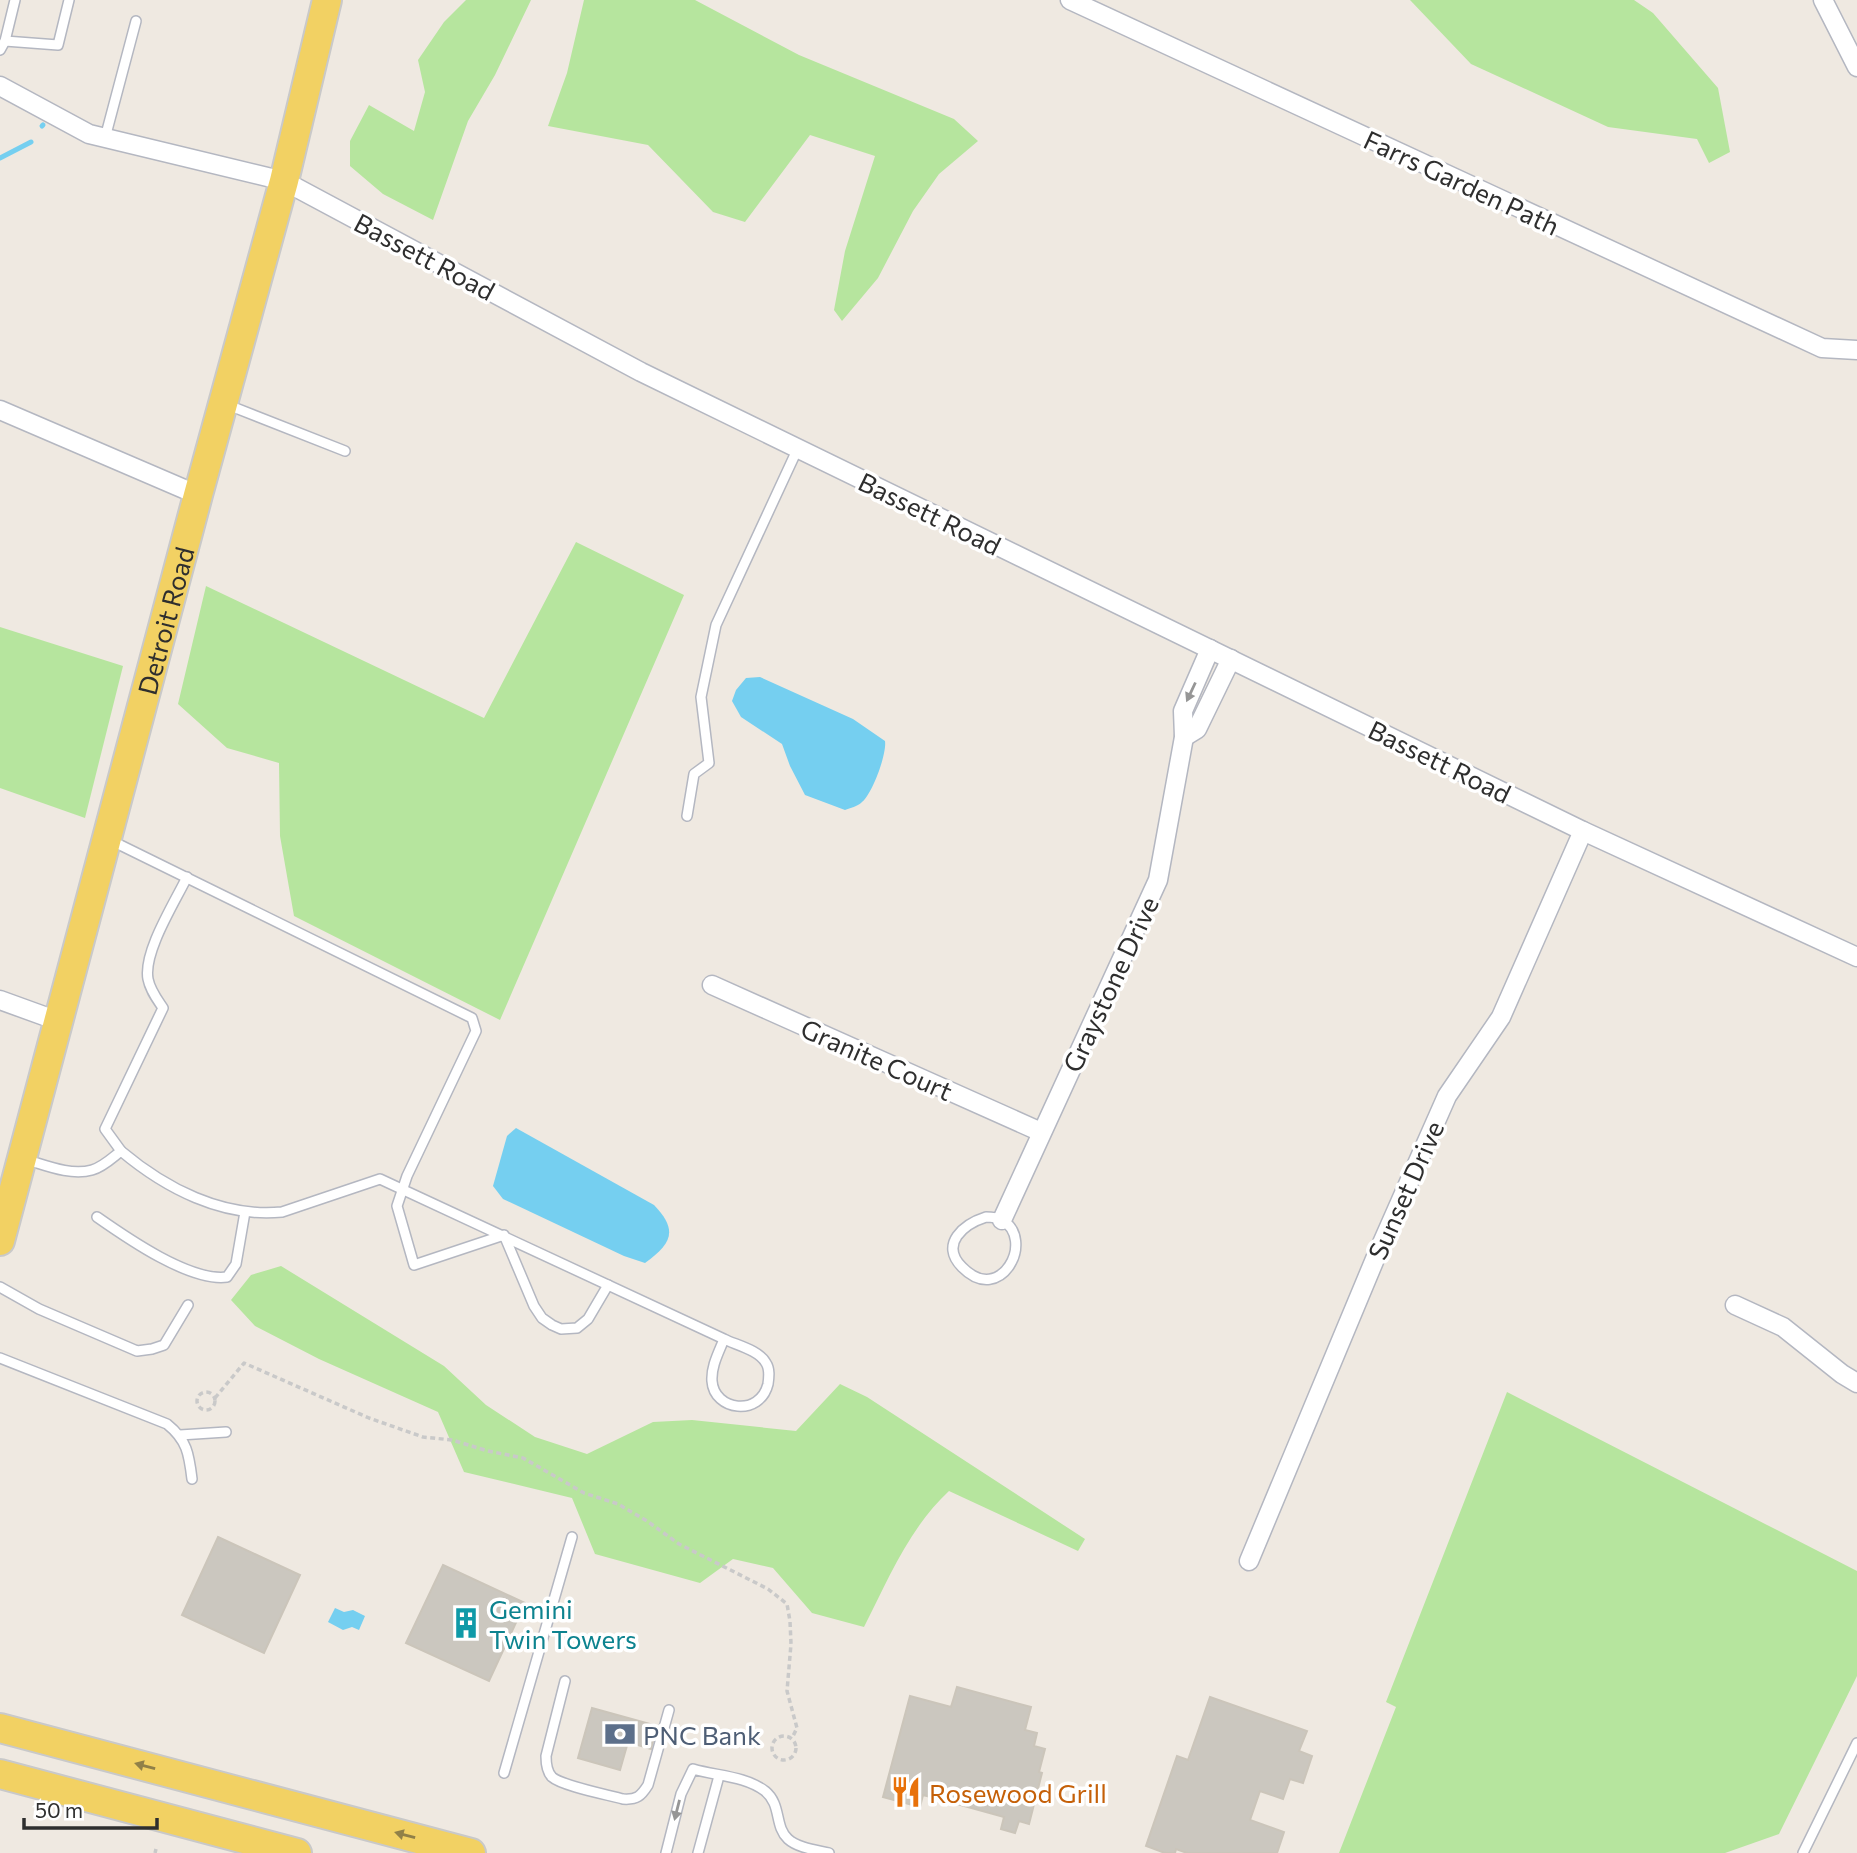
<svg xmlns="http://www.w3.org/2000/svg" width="1857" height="1853" font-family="Commissioner,sans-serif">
<rect width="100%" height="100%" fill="#efe9e1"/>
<g fill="#b6e59e">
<path d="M466,0H531L495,75L468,121L433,220L383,194L350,166V141L369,105L414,131L425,92L418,60L444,22Z"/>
<path d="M584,0H695L799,55L954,119L978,141L939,174L913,211L878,278L842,321L834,310L845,251L875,156L810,135L745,222L713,212L648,145L548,126L567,73Z"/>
<path d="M1410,0H1634L1653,13L1718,88L1730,152L1709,163L1697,139L1608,127L1471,64Z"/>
<path d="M576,542L684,595L500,1020L294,916L280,836L279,763L227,748L178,704L206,586L484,718Z"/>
<path d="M0,627L123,666L85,818L0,788Z"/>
<path d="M281,1266L444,1366L486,1405L535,1437L587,1454L653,1422L692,1420L796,1431L840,1384L867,1397L1085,1539L1078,1551L949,1491C909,1528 888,1580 864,1627L812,1613L773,1568L733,1559L700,1583L595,1554L572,1498L464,1472L438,1412L319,1359L255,1326L231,1300L251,1275Z"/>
<path d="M1507,1392L1857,1571V1676L1779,1834L1725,1853H1339L1396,1707L1386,1702Z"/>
</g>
<g fill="#75cff0">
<path d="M760,677L853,719L885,741C887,754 872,795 861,803C858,806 850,808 845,810L805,795L790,766L782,744L741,717L732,701L736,690L746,678Z"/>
<path d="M516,1128L654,1205C679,1231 671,1244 645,1263L624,1256L503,1199L493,1186L507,1136Z"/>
<path d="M335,1608L344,1612L353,1610L365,1616L359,1630L352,1627L343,1630L328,1622Z"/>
</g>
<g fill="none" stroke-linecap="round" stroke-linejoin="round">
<g stroke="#75cff0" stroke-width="5">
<path d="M42,126L43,125"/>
<path d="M0,158L31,142"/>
</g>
</g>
<g fill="#cbc7bf" stroke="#cbc5ba" stroke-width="2">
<path d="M218,1537L300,1575L264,1653L182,1615Z"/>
<path d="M443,1565L525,1603L489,1681L406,1643Z"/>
<path d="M957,1687L1031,1707L1025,1730L1037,1733L1034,1746L1045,1749L1039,1772L1042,1773L1029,1824L1019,1821L1015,1833L1001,1829L1004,1817L957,1804L923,1795L920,1807L883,1797L910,1696L951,1707Z"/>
<path d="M1210,1697L1307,1731L1299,1751L1312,1756L1303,1783L1290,1779L1283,1799L1260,1791L1250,1820L1284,1832L1277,1853H1187L1176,1849L1175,1853H1165L1146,1846L1177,1756L1188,1760Z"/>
<path d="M592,1708L657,1726L651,1749L628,1742L620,1770L578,1758Z"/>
</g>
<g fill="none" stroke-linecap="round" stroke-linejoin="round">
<defs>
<g id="service">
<path d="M5,41L58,45L69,0"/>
<path d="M0,50L5,41L15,0"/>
<path d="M105,138L136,21"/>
<path d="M228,405L345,451"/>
<path d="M687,816L694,774L709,763L701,697L716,625L798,448"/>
<path d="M112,841L472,1018L476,1031L407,1176L397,1206L414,1265L504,1235L534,1306L542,1318L552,1325L561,1329L577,1328L588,1319L608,1285"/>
<path d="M121,1151L105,1129L163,1008C157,999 150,990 148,979C143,952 175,902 187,877"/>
<path d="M24,1159C45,1165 70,1176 92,1170C103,1167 112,1158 121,1151C165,1188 222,1218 282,1212L380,1179L724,1339C719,1352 711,1366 712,1381C714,1411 760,1417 768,1384C769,1377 770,1369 766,1363C759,1350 736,1345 724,1339"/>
<path d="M97,1217C127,1238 190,1282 227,1277L236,1264L245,1212"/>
<path d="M986,1217C991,1217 998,1218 1002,1220C1036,1239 1001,1307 962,1267C939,1244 964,1224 986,1217Z"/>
<path d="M0,1287L39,1309L137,1351L152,1349L164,1345L188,1305"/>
<path d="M0,1358L167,1424C187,1440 189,1454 192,1479"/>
<path d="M180,1435L226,1432"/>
<path d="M565,1681L546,1756C546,1763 547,1772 552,1777C562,1786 609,1795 623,1799C637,1800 641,1796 648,1785L669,1710"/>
<path d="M504,1773L572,1537"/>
<path d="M666,1853L681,1794L693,1769C717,1776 745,1776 765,1791C782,1805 774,1826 788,1839C798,1848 816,1850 829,1853"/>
<path d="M698,1853L719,1776"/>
<path d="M1803,1853L1857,1743"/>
</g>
<g id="minor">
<path d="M1070,0L1822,348L1857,350"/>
<path d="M1823,0L1857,67"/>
<path d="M0,86L89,134L284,181L641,372L1583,831L1857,957"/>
<path d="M0,410L198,495"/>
<path d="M1184,737L1197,729L1231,659"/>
<path d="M712,985L1041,1132"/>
<path d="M0,1000L58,1021"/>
<path d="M1002,1220L1158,880L1184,737L1183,711L1210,649"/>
<path d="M1735,1305L1783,1327L1842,1374L1857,1383"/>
<path d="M1249,1561L1375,1259L1447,1096L1501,1017L1583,831"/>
</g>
<g id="primary">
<path id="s1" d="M0,1241L198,495L284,181L327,0"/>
<path d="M0,1728L471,1853"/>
<path d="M0,1774L297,1853"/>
</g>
</defs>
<use href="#service" stroke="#b4b7c1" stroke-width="12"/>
<use href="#minor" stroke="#b4b7c1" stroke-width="21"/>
<use href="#primary" stroke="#c9c9c9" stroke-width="32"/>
<g stroke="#c9c9c9" stroke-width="3.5" stroke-dasharray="5 3.5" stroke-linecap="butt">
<circle cx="206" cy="1401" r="9"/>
<path d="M215,1398L244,1363L369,1418L423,1437L452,1440L488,1451L523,1458L584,1493L618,1504L647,1521L679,1544L768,1589L787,1604L790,1621L791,1644L787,1691L797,1728L792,1738"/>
<circle cx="784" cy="1748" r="12"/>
<path d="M155,1853L156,1849"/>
</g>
<use href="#service" stroke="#fff" stroke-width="9"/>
<use href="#minor" stroke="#fff" stroke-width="18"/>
<use href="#primary" stroke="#f2d163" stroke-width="28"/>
</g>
<defs><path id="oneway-solid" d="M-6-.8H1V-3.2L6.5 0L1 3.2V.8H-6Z" transform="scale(1.75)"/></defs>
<g fill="#969696">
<use href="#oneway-solid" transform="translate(1191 692) rotate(115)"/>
<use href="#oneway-solid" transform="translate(677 1810) rotate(104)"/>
</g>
<g fill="#908048">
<use href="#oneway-solid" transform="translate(145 1766) rotate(-165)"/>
<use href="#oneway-solid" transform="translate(405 1835) rotate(-165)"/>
</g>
<defs>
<symbol id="building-bare" viewBox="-9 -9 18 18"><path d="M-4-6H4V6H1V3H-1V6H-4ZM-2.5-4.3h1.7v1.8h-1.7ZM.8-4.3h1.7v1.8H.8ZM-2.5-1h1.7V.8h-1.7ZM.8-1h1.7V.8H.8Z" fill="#0f9aa8" stroke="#fff" stroke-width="2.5" paint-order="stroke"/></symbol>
<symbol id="bank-bare" viewBox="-9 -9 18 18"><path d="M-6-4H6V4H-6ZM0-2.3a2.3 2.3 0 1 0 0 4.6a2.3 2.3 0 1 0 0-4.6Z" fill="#5c6f8a" stroke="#fff" stroke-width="2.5" paint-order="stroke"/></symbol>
<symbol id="restaurant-bare" viewBox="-9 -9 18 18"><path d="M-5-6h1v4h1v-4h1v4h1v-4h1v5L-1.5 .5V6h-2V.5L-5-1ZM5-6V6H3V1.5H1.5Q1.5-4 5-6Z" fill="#e8710a" stroke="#fff" stroke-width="2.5" paint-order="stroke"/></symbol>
</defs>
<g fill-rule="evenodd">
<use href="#building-bare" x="444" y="1601" width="44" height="44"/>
<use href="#bank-bare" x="598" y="1712" width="44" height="44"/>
<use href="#restaurant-bare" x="884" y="1770" width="44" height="44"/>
</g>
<g text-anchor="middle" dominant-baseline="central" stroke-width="7" stroke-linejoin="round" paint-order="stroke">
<g font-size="26" fill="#2e2e2e" stroke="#fff">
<text transform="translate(1462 182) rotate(25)">Farrs Garden Path</text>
<text transform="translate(425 256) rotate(28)">Bassett Road</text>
<text transform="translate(930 513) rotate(26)">Bassett Road</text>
<text stroke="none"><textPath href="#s1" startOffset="642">Detroit Road</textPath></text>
<text transform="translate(1440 761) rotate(26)">Bassett Road</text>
<text transform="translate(1110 984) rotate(-65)">Graystone Drive</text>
<text transform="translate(877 1059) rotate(24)">Granite Court</text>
<text transform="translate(1405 1190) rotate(-66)">Sunset Drive</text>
</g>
<g font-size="26" fill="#0d838f" stroke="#fff" text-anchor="start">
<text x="489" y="1608">Gemini<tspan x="489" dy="30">Twin Towers</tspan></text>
</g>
<g font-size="26" fill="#4e5e75" stroke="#fff" text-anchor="start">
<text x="643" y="1734">PNC Bank</text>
</g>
<g font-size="26" fill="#c56008" stroke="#fff" text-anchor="start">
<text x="929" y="1792">Rosewood Grill</text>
</g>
</g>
<path d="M24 1818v10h133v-10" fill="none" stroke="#2e2e2e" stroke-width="3.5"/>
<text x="35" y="1818" font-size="21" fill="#2e2e2e" stroke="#ffffff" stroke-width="5" paint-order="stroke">50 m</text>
</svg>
